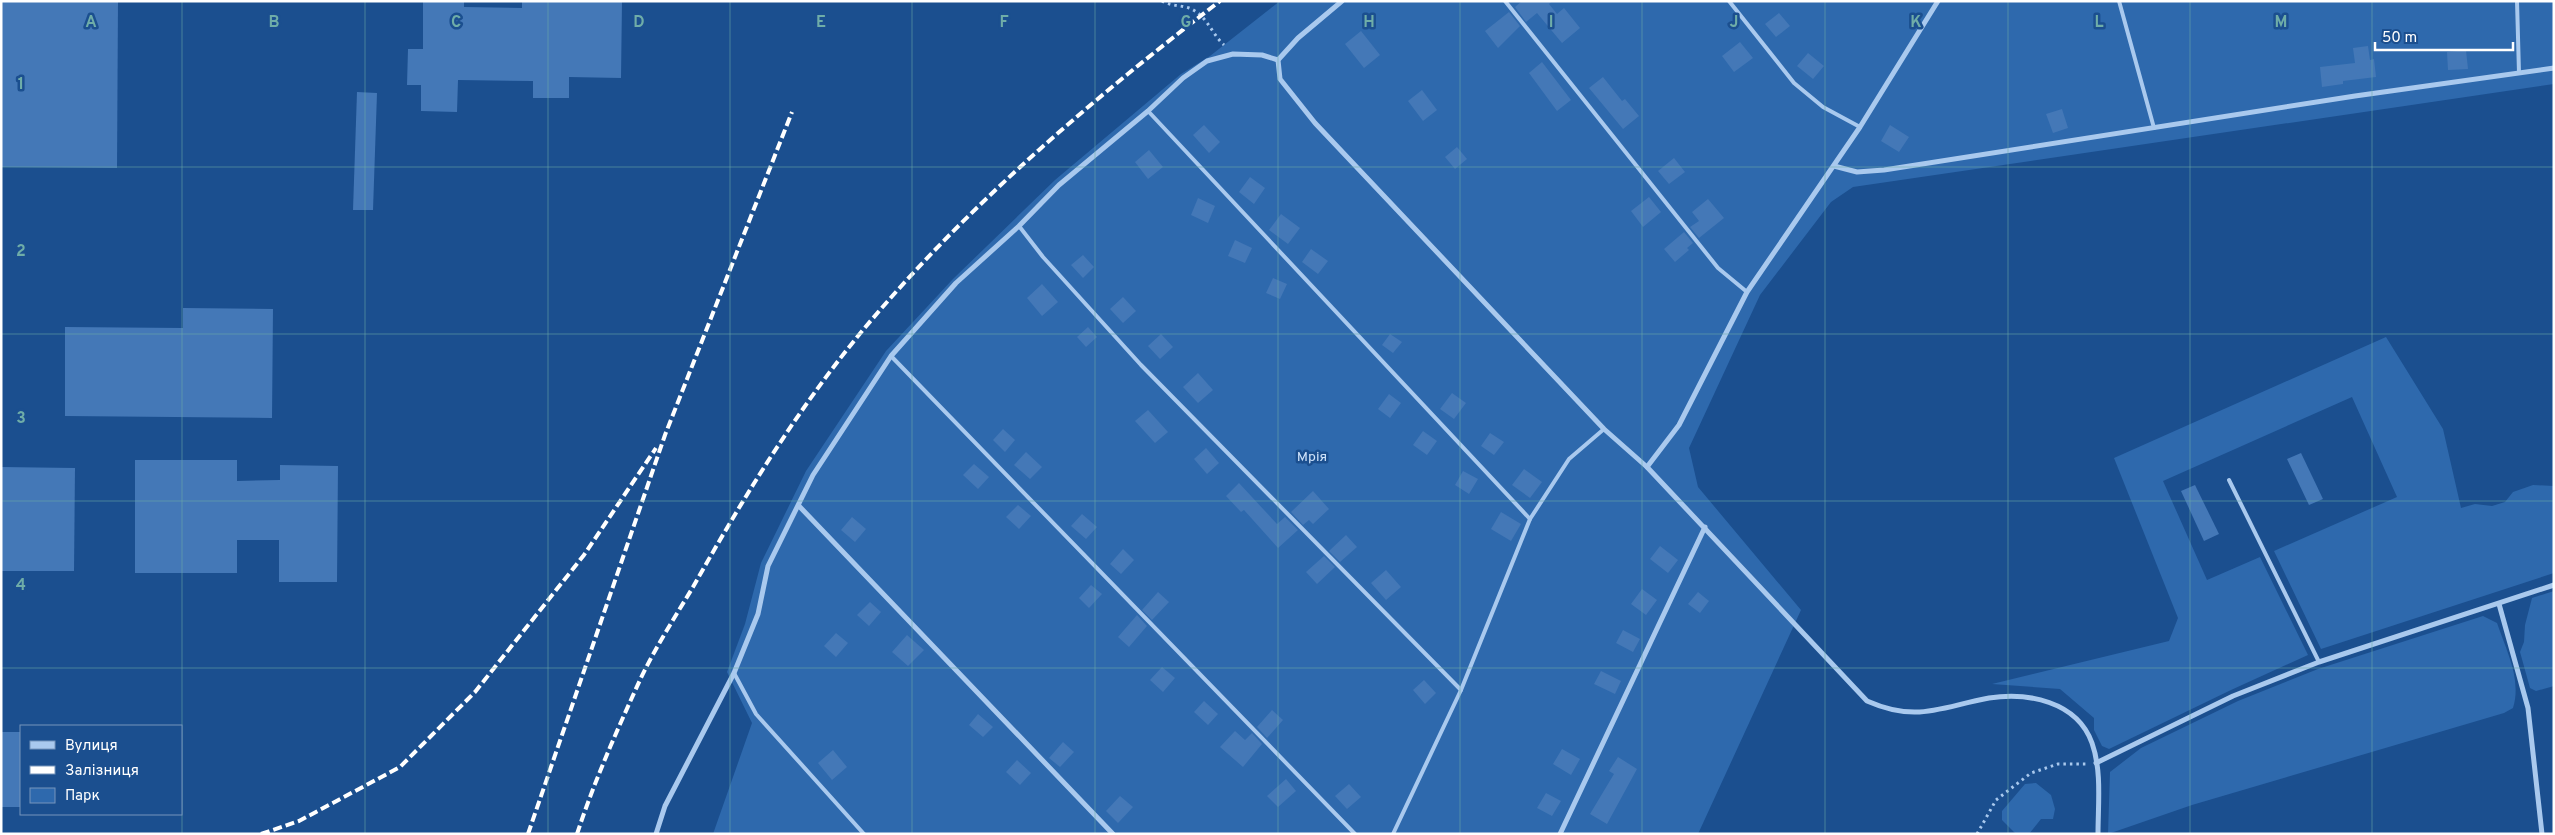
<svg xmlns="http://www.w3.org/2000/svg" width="2555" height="835" font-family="Overpass,sans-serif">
<rect width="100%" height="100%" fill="#1b4f8f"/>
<g fill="#2e69ad">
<path d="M1280,1H2554V84L1853,187L1831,202L1760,295L1689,448L1698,487L1801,610L1698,834H713L752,723L727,672L745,624L761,563L806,471L886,351L953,279L1055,180L1181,74L1210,56Z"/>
<path d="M2386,337L2443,429L2461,508L2475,504L2492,506L2505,502L2513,492L2533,485L2554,486V573L2321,649L2274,551L2397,497L2352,397L2163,481L2207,580L2260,557L2308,655L2231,690L2109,749L2102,746L2094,730V718L2060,689L1992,684L2169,641L2178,618L2114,458Z"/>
<path d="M2554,591V686L2536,691L2530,688L2520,652L2524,642L2525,625L2532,598Z"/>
<path d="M2483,616L2497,623C2506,650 2522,679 2513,708L2504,713L2192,805L2108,834L2110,772L2141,748L2238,701L2318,669Z"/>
<path d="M2036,783L2051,795L2055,809L2053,819H2041L2029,834H2016L2002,820V811L2025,784Z"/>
</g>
<g fill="#4478b7">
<path d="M1,1H118L117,168L1,167Z"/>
<path d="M423,1H464V7L522,8V1H622L621,78L569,77V98H533V81L458,80L457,112L421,111V85H407L408,49H423Z"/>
<path d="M1522,1H1552L1549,4L1557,14L1564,8L1580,28L1562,43L1537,13L1526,22L1515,7Z"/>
<path d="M1509,12L1520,26L1498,48L1485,31Z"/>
<path d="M1779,13L1790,26L1776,37L1765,24Z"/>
<path d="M1361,31L1380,55L1364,68L1345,44Z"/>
<path d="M1740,42L1753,58L1734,72L1722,56Z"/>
<path d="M2368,46L2370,60L2374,59L2376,77L2343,81V84L2322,87L2320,67L2355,63L2353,48Z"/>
<path d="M2466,50L2468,69L2448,70L2447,52Z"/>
<path d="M1808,53L1824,66L1813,79L1797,66Z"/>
<path d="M1542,62L1571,100L1557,111L1529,73Z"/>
<path d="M1603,77L1622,101L1625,99L1639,116L1623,129L1589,88Z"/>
<path d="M1422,90L1437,110L1423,121L1408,101Z"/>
<path d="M357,92L377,93L373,210H353Z"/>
<path d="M2062,109L2068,128L2053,133L2046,114Z"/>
<path d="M1204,125L1220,142L1209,153L1193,135Z"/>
<path d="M1890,125L1909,137L1899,152L1881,141Z"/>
<path d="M1457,147L1467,159L1455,169L1445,157Z"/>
<path d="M1149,150L1163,167L1148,179L1135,162Z"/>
<path d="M1674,158L1685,172L1669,184L1658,171Z"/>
<path d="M1250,177L1265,188L1254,204L1239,192Z"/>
<path d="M1649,197L1661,212L1643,227L1631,211Z"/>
<path d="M1198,198L1215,206L1208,223L1191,215Z"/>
<path d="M1708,199L1724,218L1699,238L1690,227L1699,221L1692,212Z"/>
<path d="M1281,214L1300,228L1288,244L1269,230Z"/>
<path d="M1684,232L1693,243L1687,248L1689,250L1675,262L1664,249Z"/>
<path d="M1235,240L1252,248L1245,263L1228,256Z"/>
<path d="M1311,249L1328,261L1318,274L1302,262Z"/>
<path d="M1083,255L1094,267L1083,278L1071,265Z"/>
<path d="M1273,278L1287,284L1280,299L1266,293Z"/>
<path d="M1042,284L1058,302L1042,316L1027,298Z"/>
<path d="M1123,297L1136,311L1123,323L1110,309Z"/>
<path d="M183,308L273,309L272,418L65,416V327L183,328Z"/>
<path d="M1088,327L1097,337L1086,347L1077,337Z"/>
<path d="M1161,334L1173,347L1160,359L1148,346Z"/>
<path d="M1390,334L1402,342L1393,353L1382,345Z"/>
<path d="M1198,373L1213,390L1198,403L1183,387Z"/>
<path d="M1452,393L1466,403L1454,419L1440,409Z"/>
<path d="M1389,394L1401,403L1390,418L1378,409Z"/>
<path d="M1148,410L1168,432L1155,443L1135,421Z"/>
<path d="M1003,429L1015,440L1005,452L993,440Z"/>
<path d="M1423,431L1437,441L1427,455L1413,445Z"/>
<path d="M1490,433L1504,442L1494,455L1481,446Z"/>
<path d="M1206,448L1219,463L1207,474L1194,459Z"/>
<path d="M1026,452L1042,467L1030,479L1014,465Z"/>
<path d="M2301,453L2323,499L2309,505L2287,459Z"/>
<path d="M135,460H237V481L280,480V465L338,466L337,582H279V540H237V573H135Z"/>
<path d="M974,464L989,477L978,489L963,475Z"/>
<path d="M1,467L75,468L74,571H1Z"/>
<path d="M1524,469L1542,482L1530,498L1512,485Z"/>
<path d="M1463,471L1478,479L1469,494L1455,485Z"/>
<path d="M1239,483L1277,524L1285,517L1298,530L1278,548L1244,510L1241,512L1226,496Z"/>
<path d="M2195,485L2219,534L2204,541L2181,491Z"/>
<path d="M1313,491L1329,509L1313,524L1309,520L1303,525L1291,512Z"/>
<path d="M1018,505L1031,516L1019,529L1006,517Z"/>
<path d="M1501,512L1521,524L1511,541L1491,529Z"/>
<path d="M1082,514L1097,527L1086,539L1071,526Z"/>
<path d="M852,517L866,529L855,542L841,530Z"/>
<path d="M1346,535L1357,547L1340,562L1329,551Z"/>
<path d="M1660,546L1678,560L1668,573L1650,559Z"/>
<path d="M1123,549L1134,560L1121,574L1110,564Z"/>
<path d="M1324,556L1335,567L1317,584L1306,572Z"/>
<path d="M1386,570L1401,587L1386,600L1371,583Z"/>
<path d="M1091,585L1102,594L1089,608L1079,598Z"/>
<path d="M1642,589L1657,600L1646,615L1631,604Z"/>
<path d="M1158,592L1169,602L1152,620L1142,610Z"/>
<path d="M1698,592L1709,601L1700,613L1688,604Z"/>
<path d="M870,602L881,612L869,626L857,615Z"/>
<path d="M1137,615L1147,626L1129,647L1118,637Z"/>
<path d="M1623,630L1640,639L1633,652L1616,643Z"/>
<path d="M836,633L848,643L836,657L824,646Z"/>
<path d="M907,635L924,650L908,666L892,652Z"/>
<path d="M1162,667L1175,678L1163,692L1150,680Z"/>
<path d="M1601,671L1621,681L1615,694L1594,684Z"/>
<path d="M1424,680L1436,693L1425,704L1413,690Z"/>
<path d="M1204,701L1218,714L1208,725L1194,712Z"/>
<path d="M1272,710L1283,720L1267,738L1257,727Z"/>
<path d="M978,714L993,727L983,737L969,725Z"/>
<path d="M1235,731L1245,740L1252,733L1262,744L1243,767L1220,747Z"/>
<rect x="1" y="732" width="20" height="75"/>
<path d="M1063,742L1074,752L1060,767L1049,758Z"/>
<path d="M1562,749L1580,759L1571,775L1553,764Z"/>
<path d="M833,750L847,767L832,780L818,763Z"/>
<path d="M1618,757L1637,769L1607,824L1590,814L1614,774L1609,771Z"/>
<path d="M1017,760L1031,773L1020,785L1006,772Z"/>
<path d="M1286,779L1296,791L1278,807L1267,796Z"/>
<path d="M1349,784L1361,797L1347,809L1335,796Z"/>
<path d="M1546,793L1561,801L1552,816L1537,808Z"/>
<path d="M1120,796L1133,807L1118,823L1106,811Z"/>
</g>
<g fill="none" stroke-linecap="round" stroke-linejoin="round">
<g stroke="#a9c9ee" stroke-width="3" stroke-dasharray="2.5 4" stroke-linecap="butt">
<path d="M1162,1C1170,6 1180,5 1189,8C1207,15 1211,33 1224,45"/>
<path d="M1977,834L1996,800L2031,773L2058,764H2086"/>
</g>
<g stroke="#a9c9ee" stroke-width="4">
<path d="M1505,1L1718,268L1747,292"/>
<path d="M1729,1L1794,83L1823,107L1860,127"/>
<path d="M2119,1L2154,128"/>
<path d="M2517,1L2519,73"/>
<path d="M1148,111L1530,519"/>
<path d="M1019,226L1043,257L1141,365L1461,690"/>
<path d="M891,356L1355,834"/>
<path d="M2229,480L2319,662"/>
<path d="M734,673L756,714L864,834"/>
<path d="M1393,834L1461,690L1530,519L1569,459L1604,429"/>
</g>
<g stroke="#a9c9ee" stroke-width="5">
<path d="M1342,1L1298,38L1278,60L1280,79L1315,123L1604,429L1647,467L1867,701C1917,723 1940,707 1989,698C2027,692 2077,701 2092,743C2102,771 2098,805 2098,834"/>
<path d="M1834,166L1857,172L1884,170L2355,96L2554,68"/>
<path d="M1647,467L1679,425L1747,292L1860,127L1938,1"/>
<path d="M799,506L1113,834"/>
<path d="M2499,604L2528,708L2542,834"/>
<path d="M2096,763L2233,696L2319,662L2554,585"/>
<path d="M656,834L665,806L734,673L758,614L768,566L813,475L891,356L956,283L1019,226L1059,185L1148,111L1183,78L1207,61L1233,54L1262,55L1278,60"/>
<path d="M1560,834L1705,527"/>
</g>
<g stroke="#fff" stroke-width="4" stroke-dasharray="9 4" stroke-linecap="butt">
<path d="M261,834L299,821L400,767L475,692L584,555L656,448"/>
<path d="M528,834L665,435L792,112"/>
<path d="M577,834C594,782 617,730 640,680C655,648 675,617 693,587C742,500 795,413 858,336C963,209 1090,101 1220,1"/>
</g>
</g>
<path fill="none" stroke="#6fada8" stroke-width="1" stroke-opacity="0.55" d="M182,1V834M365,1V834M548,1V834M730,1V834M912,1V834M1095,1V834M1278,1V834M1460,1V834M1642,1V834M1825,1V834M2008,1V834M2190,1V834M2372,1V834M1,167H2554M1,334H2554M1,501H2554M1,668H2554"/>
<g text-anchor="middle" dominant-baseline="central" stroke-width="5" stroke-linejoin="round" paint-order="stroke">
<g font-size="14" fill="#cfe3fa" stroke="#1b4f8f">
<text x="1312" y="457">Мрія</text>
</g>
</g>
<g font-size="16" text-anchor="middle" font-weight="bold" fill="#6fada8" stroke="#1b4f8f" stroke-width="5" stroke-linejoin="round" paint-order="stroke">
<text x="91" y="27">A</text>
<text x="274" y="27">B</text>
<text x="456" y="27">C</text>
<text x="639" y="27">D</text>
<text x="821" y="27">E</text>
<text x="1004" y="27">F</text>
<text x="1186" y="27">G</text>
<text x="1369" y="27">H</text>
<text x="1551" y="27">I</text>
<text x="1734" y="27">J</text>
<text x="1916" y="27">K</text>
<text x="2099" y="27">L</text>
<text x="2281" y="27">M</text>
<text x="21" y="89">1</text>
<text x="21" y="256">2</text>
<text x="21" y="423">3</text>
<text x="21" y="590">4</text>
</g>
<rect width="2555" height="835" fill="none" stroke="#ffffff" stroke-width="5"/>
<rect x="20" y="725" width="162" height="90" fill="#1b4f8f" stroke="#7695bc"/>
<rect x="30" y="741" width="25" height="8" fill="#a9c9ee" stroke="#7695bc"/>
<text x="65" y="750" font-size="15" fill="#ffffff">Вулиця</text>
<rect x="30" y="766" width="25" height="8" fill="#ffffff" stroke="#7695bc"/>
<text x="65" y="775" font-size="15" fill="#ffffff">Залізниця</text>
<rect x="30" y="788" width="25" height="15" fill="#2e69ad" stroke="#7695bc"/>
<text x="65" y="800" font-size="15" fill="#ffffff">Парк</text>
<path d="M2375 42v8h138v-8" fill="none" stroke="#ffffff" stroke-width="2.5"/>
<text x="2382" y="42" font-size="15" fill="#ffffff" stroke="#1b4f8f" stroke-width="4" paint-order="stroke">50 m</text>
</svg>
